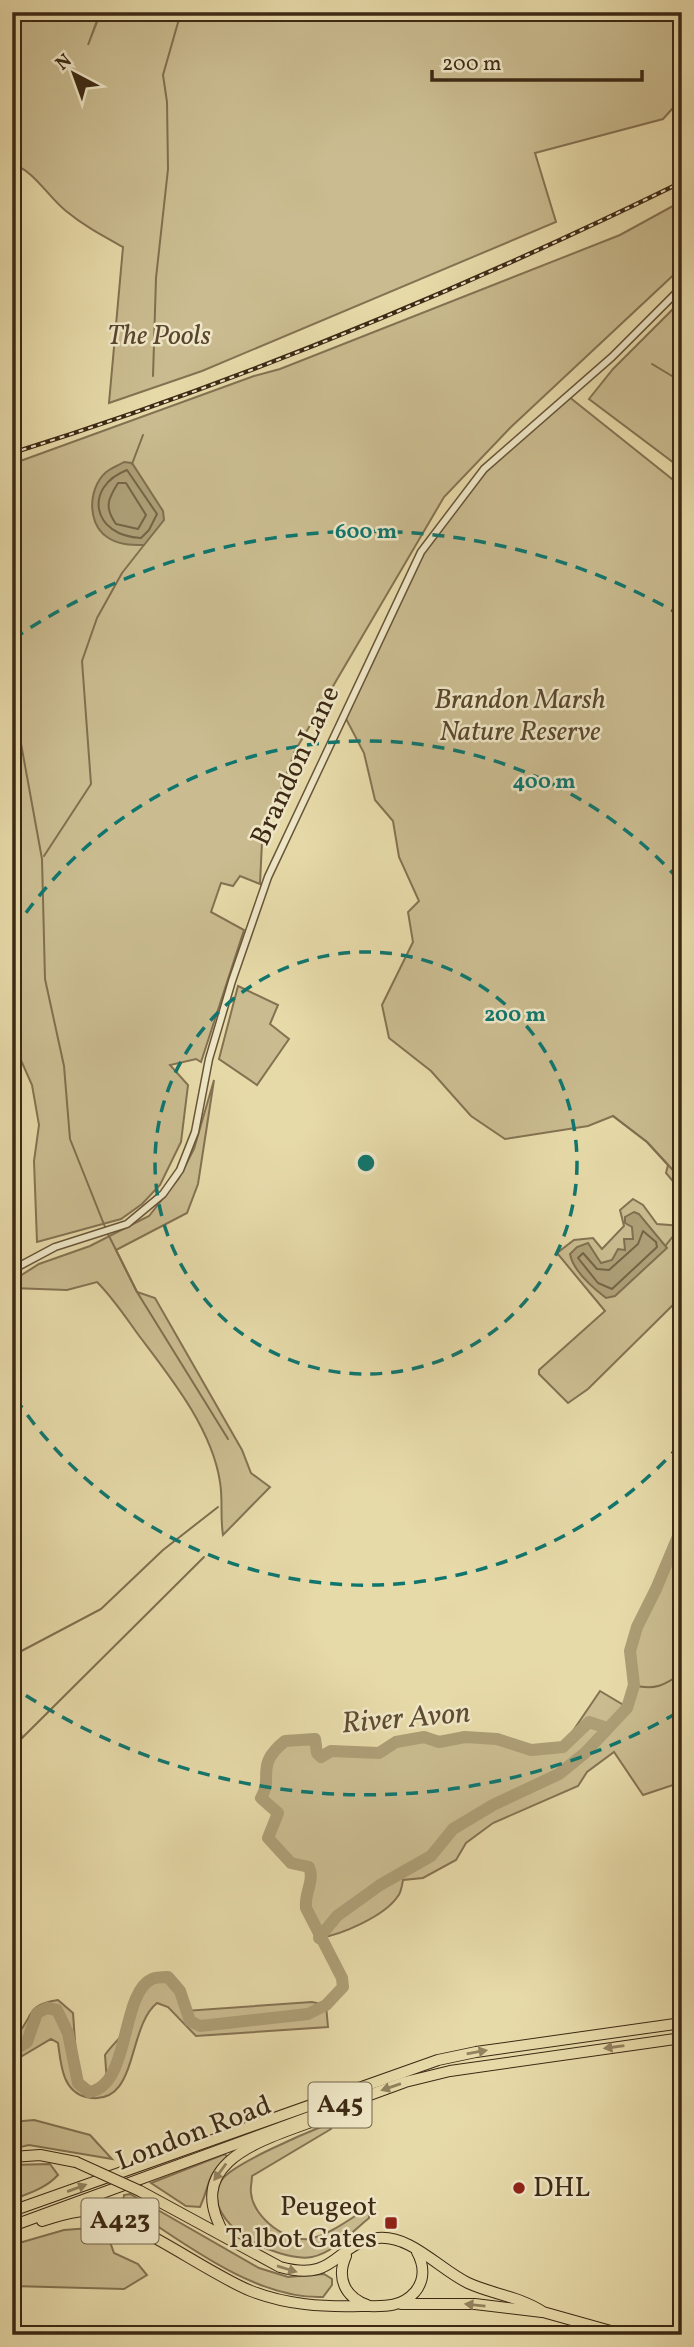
<svg xmlns="http://www.w3.org/2000/svg" width="694" height="2347" font-family="Vollkorn,serif">
<rect width="100%" height="100%" fill="#e7daa9"/>
<filter id="stains"><feTurbulence type="fractalNoise" baseFrequency=".00286" numOctaves="4"/><feColorMatrix values="0 0 0 0 .2 0 0 0 0 .09 0 0 0 0 .02 0 0 0 .5 -.17"/></filter>
<radialGradient id="worn" r=".72"><stop offset=".6" stop-color="#630" stop-opacity="0"/><stop offset="1" stop-color="#630" stop-opacity=".3"/></radialGradient>
<g fill="#cabc90" stroke="#847252" stroke-width="2">
<path d="M12,12H100L88,45L101,12H682V98L663,119L535,153L556,222L202,371L109,403L123,247C103,236 84,226 66,211C48,197 34,170 12,164Z"/>
<path d="M682,201V267L511,427L444,497L295,751L262,842L260,884L240,876L233,886L221,883L211,912L244,930L201,1062L196,1059L170,1065L188,1085L181,1142L160,1185L142,1204L121,1219L37,1242L34,1161L39,1125L32,1085L12,1040V464L254,376L280,369L620,235Z"/>
<path d="M682,300V370L677,379L682,382V469L589,399L613,369Z"/>
<path d="M568,396L682,487V1192L666,1173L668,1165L647,1142L613,1116L588,1126L505,1139L471,1116L431,1071L389,1038L382,1005L413,942L408,912L419,901L399,857L393,821L375,800L364,753L343,713L421,552L463,492Z"/>
<path d="M238,986L278,1005L270,1024L289,1039L257,1085L219,1059Z"/>
<path d="M214,1080L198,1184L187,1213L116,1250L137,1292L155,1298L242,1450L251,1473L270,1487L223,1535C220,1517 223,1499 220,1482C212,1429 171,1378 140,1337C126,1318 114,1299 97,1282L67,1290L12,1288V1281L39,1264L90,1246L149,1216L179,1178L194,1149Z"/>
<path d="M633,1199L643,1205L657,1224L682,1226V1296L588,1389L568,1403L539,1374V1370L605,1311L557,1253L574,1240L593,1238L602,1249L624,1226L620,1210Z"/>
<path d="M682,1527V1682L676,1687L682,1696V1782L643,1795L614,1752L587,1772L578,1786L493,1823L466,1843L456,1860L423,1878L403,1880C402,1885 401,1893 398,1896C385,1916 341,1935 319,1938C314,1926 301,1908 305,1894C307,1883 314,1879 309,1867L291,1863L268,1838L278,1813L261,1798C266,1790 263,1786 265,1777C269,1742 283,1741 315,1739L317,1753L321,1757L331,1751L379,1753L396,1742L424,1737L439,1742L465,1737L497,1739L531,1750L562,1747L600,1691L627,1707C638,1678 625,1656 637,1627C650,1593 671,1563 682,1527Z"/>
<path d="M168,1977L180,1991L185,2011L312,2002L326,2005L328,2027L196,2036L168,2007L157,2003C126,2028 139,2109 86,2097C62,2091 61,2064 58,2043L51,2039L12,2062V2039C35,2021 22,2005 58,2000L73,2013L78,2083L89,2092L101,2091L107,2083L105,2055C111,2046 121,2038 126,2029C141,2003 132,1981 168,1977Z"/>
<path d="M34,2120L90,2135L112,2159L29,2145L12,2149V2122Z"/>
<path d="M328,2124L331,2129L252,2176C252,2182 250,2188 251,2193C253,2218 289,2245 313,2238C331,2233 347,2221 363,2211L369,2210V2218C353,2231 333,2253 312,2257C279,2263 198,2223 221,2181C229,2165 308,2132 328,2124Z"/>
<path d="M225,2154L227,2157C205,2178 211,2183 200,2207L186,2206L151,2183Z"/>
<path d="M50,2164L58,2175C45,2189 29,2193 12,2200V2165Z"/>
<path d="M130,2194L259,2268L288,2277L324,2274L332,2279V2285L323,2297C255,2300 178,2239 123,2203L124,2195Z"/>
<path d="M90,2228L110,2242L114,2253L138,2264L147,2275L124,2289L12,2286V2245L64,2230Z"/>
</g>
<g fill="#ad9e76" stroke="#806f4f" stroke-width="2">
<path d="M124,462L132,463L163,511L164,520L144,545C131,545 118,545 107,537C85,522 89,483 109,470C114,467 119,465 124,462Z"/>
<path d="M634,1212L639,1214L667,1248L615,1296L606,1298C593,1288 573,1271 570,1254L577,1247L588,1243L601,1263L612,1260L618,1249L625,1250L624,1239H633L632,1227L625,1223V1217Z"/>
</g>
<g fill="none" stroke-linecap="round" stroke-linejoin="round">
<g stroke="#756445" stroke-width="2">
<path d="M127,470L157,514L149,530L141,538C92,536 83,487 127,470Z"/>
<path d="M118,483H126L146,515L138,529L116,524C104,507 108,499 118,483Z"/>
<path d="M643,1231L656,1242L657,1247L612,1289L598,1283L578,1258L583,1253L597,1269L609,1270L638,1244Z"/>
</g>
<g stroke="#806f4f" stroke-width="2">
<path d="M652,364L682,382"/>
<path d="M153,376L156,278L168,169L167,102L163,75L181,12"/>
<path d="M677,378L682,370"/>
<path d="M132,464L143,435"/>
<path d="M12,694L42,859L45,979L64,1066L70,1139L105,1227"/>
<path d="M44,856L91,784L82,661L97,618L122,573L144,545"/>
<path d="M613,1116L647,1142L682,1180"/>
<path d="M107,1232L137,1292L228,1439"/>
<path d="M666,1245L678,1230"/>
<path d="M12,1636L18,1640"/>
<path d="M12,1656L101,1609L163,1550L218,1507"/>
<path d="M634,1685C654,1691 665,1685 682,1673"/>
<path d="M12,1687L22,1738"/>
<path d="M12,1748L204,1557"/>
</g>
<g stroke="#ad9e76" stroke-width="12">
<path d="M682,1434L678,1442L682,1475"/>
<path d="M319,1938L337,1916L380,1885L431,1856L453,1829L493,1805L559,1774L585,1753L627,1708L634,1685L630,1651L637,1627L656,1589L682,1527"/>
<path d="M12,2051L27,2042L37,2013L47,2008L57,2010L68,2033L78,2083L89,2092C131,2086 120,1993 152,1979C156,1977 163,1977 168,1977L180,1991L190,2021L200,2026L308,2014L326,2005L343,1987L342,1978L306,1908C304,1893 315,1881 309,1867L291,1863L268,1838L278,1813L261,1798C274,1776 254,1766 285,1741L315,1739L317,1753L321,1757L331,1751L379,1753L396,1742L424,1737L439,1742L465,1737L497,1739L531,1750L563,1747L589,1722L607,1728"/>
</g>
<defs>
<path id="minor" d="M12,1270L55,1247L127,1224L163,1194L180,1170L195,1132L209,1059L232,981L268,877L421,552L484,469L612,357L682,287"/>
<g id="trunk">
<path d="M12,2157L40,2155L76,2162"/>
<path d="M140,2191L280,2267C338,2283 334,2243 378,2238C411,2235 439,2269 468,2283C492,2294 521,2297 543,2312L625,2335"/>
<path d="M12,2211L438,2060L476,2052L682,2023"/>
<path d="M42,2221C56,2217 73,2210 88,2211C131,2215 206,2273 251,2291C287,2305 322,2307 361,2306C381,2306 400,2309 415,2292C425,2280 424,2265 417,2252"/>
<path d="M12,2226L405,2082L450,2071L682,2038"/>
<path d="M226,2237C175,2155 277,2137 335,2113"/>
<path d="M346,2256C336,2278 345,2297 367,2305"/>
<path d="M401,2304H475L542,2312"/>
</g>
</defs>
<use href="#minor" stroke="#685539" stroke-width="9"/>
<use href="#trunk" stroke="#3d2914" stroke-width="12"/>
<use href="#minor" stroke="#efe7c7" stroke-width="6"/>
<use href="#trunk" stroke="#e7daa9" stroke-width="10"/>
<defs>
<path id="rail" d="M12,453C243,381 465,288 682,182"/>
</defs>
<use href="#rail" stroke="#3d2914" stroke-width="4.5"/>
<use href="#rail" stroke="#efe7c7" stroke-width="2" stroke-dasharray="5" stroke-linecap="butt"/>
<defs>
<path id="trunk-bridge" d="M76,2162L140,2191"/>
</defs>
<use href="#trunk-bridge" stroke="#3d2914" stroke-width="12" stroke-linecap="butt"/>
<use href="#trunk-bridge" stroke="#e7daa9" stroke-width="10"/>
</g>
<defs><path id="oneway-solid" d="M-6-.8H1V-3.2L6.5 0L1 3.2V.8H-6Z" transform="scale(1.75)"/></defs>
<g fill="#92825e">
<use href="#oneway-solid" transform="translate(614 2047) rotate(172)"/>
<use href="#oneway-solid" transform="translate(477 2052) rotate(-10)"/>
<use href="#oneway-solid" transform="translate(391 2087) rotate(161)"/>
<use href="#oneway-solid" transform="translate(220 2172) rotate(126)"/>
<use href="#oneway-solid" transform="translate(77 2188) rotate(-20)"/>
<use href="#oneway-solid" transform="translate(287 2269) rotate(17)"/>
<use href="#oneway-solid" transform="translate(475 2305) rotate(-174)"/>
</g>
<g fill="none" stroke="#0f766e" stroke-width="3.5" stroke-dasharray="12 9">
<circle cx="366" cy="1163" r="211"/>
<path d="M680 1445A422 422 0 0 1 14 1396M14 930A422 422 0 0 1 680 881"/>
<path d="M677 1713A632 632 0 0 1 13 1687M13 639A632 632 0 0 1 677 613"/>
</g>
<g fill="#8f2418" stroke="#efe7c7" stroke-width="2.5">
<circle cx="519" cy="2188" r="7"/>
<rect x="384" y="2216" width="14" height="14" rx="3.5"/>
</g>
<g text-anchor="middle" dominant-baseline="central" stroke-width="5" stroke-linejoin="round" paint-order="stroke">
<g fill="#efe7c7" stroke="#72624a" stroke-width="2">
<rect x="308.5" y="2082.5" width="63" height="45" rx="5"/>
<rect x="81.5" y="2198.5" width="77" height="45" rx="5"/>
</g>
<g font-size="26" font-weight="bold" fill="#3d2914">
<text x="340" y="2105">A45</text>
<text x="120" y="2221">A423</text>
</g>
<g font-size="28" font-style="italic" fill="#59462d" stroke="#efe7c7">
<text x="159" y="336">The Pools</text>
<text x="520" y="700">Brandon Marsh<tspan x="520" dy="32">Nature Reserve</tspan></text>
</g>
<g font-size="28" fill="#3d2914" stroke="#efe7c7">
<text transform="translate(296 766) rotate(-65)">Brandon Lane</text>
<text transform="translate(194 2134) rotate(-21)">London Road</text>
</g>
<g font-size="28" fill="#3d2914" stroke="#efe7c7" text-anchor="start">
<text x="533" y="2188">DHL</text>
<text x="377" y="2207" text-anchor="end">Peugeot<tspan x="377" dy="32">Talbot Gates</tspan></text>
</g>
<g font-size="30" font-style="italic" fill="#5f4c31" stroke="#efe7c7">
<text transform="translate(406 1719) rotate(-5)">River Avon</text>
</g>
</g>
<circle cx="366" cy="1163" r="10" fill="#0f766e" stroke="#efe7c7" stroke-width="3.5"/>
<g font-size="21" text-anchor="middle" font-weight="bold" fill="#0f766e" stroke="#efe7c7" stroke-width="5" stroke-linejoin="round" paint-order="stroke">
<text x="366" y="538">600 m</text>
<text x="544" y="788">400 m</text>
<text x="515" y="1021">200 m</text>
</g>
<rect width="694" height="2347" fill="none" stroke="#e7daa9" stroke-width="42"/>
<rect x="14" y="14" width="666" height="2319" fill="none" stroke="#3d2914" stroke-width="3.5"/>
<rect x="21" y="21" width="652" height="2305" fill="none" stroke="#3d2914" stroke-width="2"/>
<g transform="translate(74 74) rotate(319)" stroke="#efe7c7" stroke-width="5" paint-order="stroke">
<path d="M0-5L12 26L0 18L-12 26Z" fill="#3d2914"/>
<text y="-10" font-size="19" font-weight="bold" text-anchor="middle" fill="#3d2914">N</text>
</g>
<path d="M432 70v10h210v-10" fill="none" stroke="#3d2914" stroke-width="3.5"/>
<text x="442" y="70" font-size="21" fill="#3d2914" stroke="#efe7c7" stroke-width="5" paint-order="stroke">200 m</text>
<rect width="100%" height="100%" filter="url(#stains)"/>
<rect width="100%" height="100%" fill="url(#worn)"/>
</svg>
